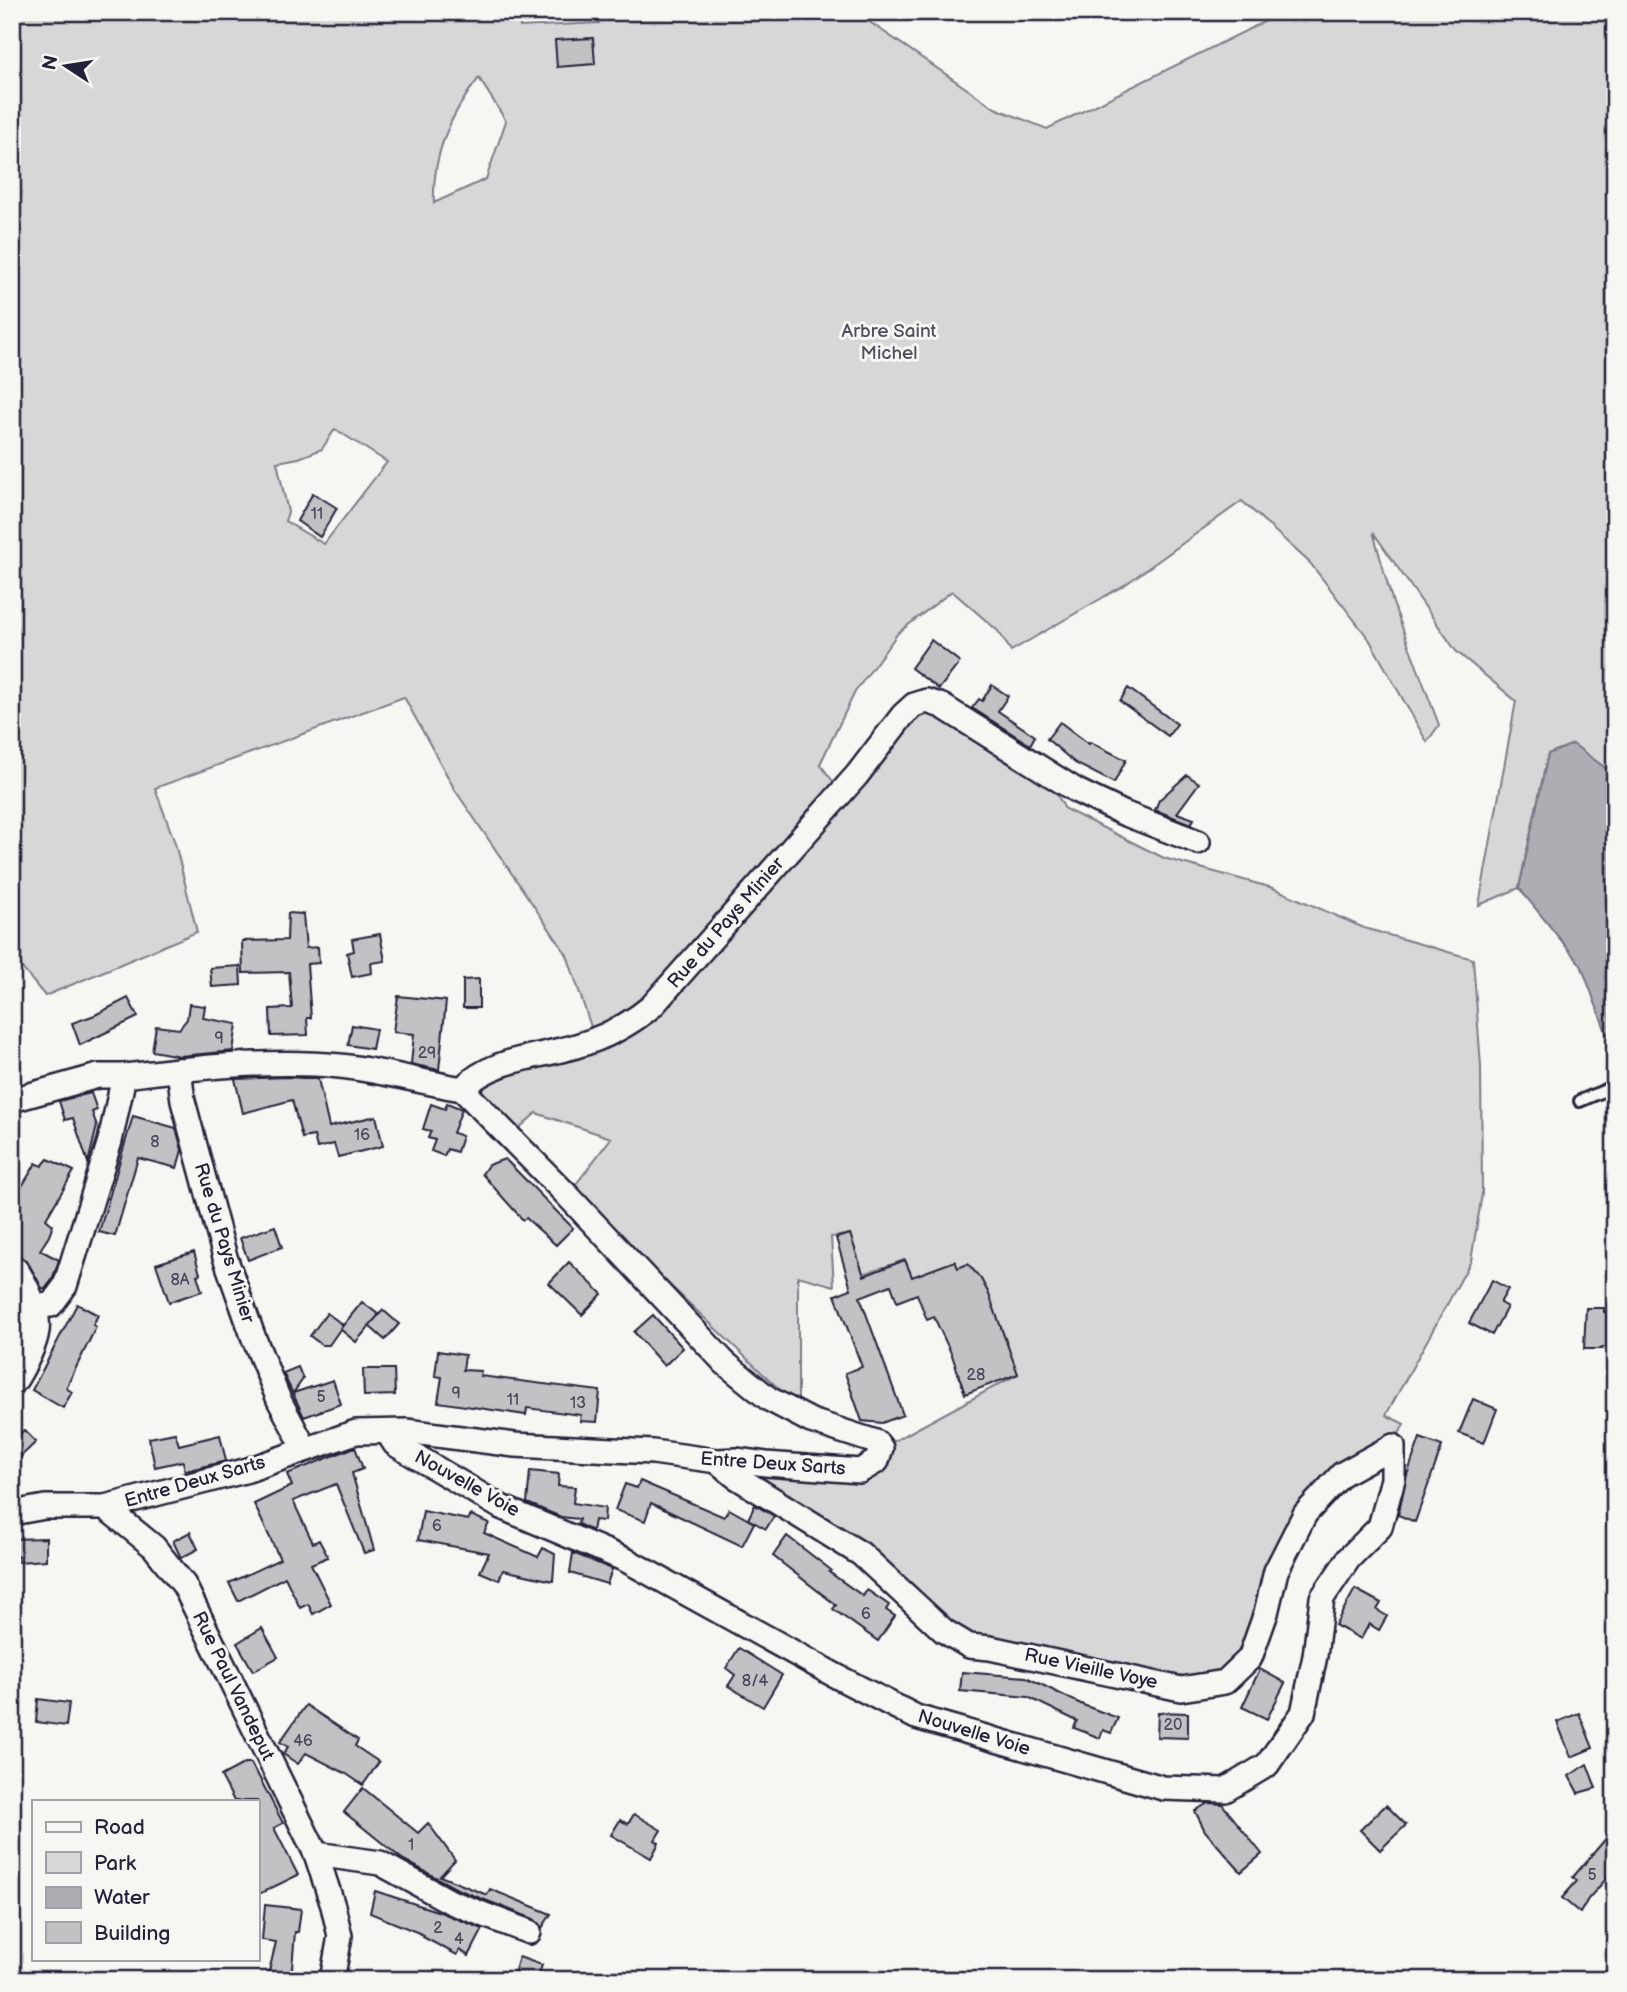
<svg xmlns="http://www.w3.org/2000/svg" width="1627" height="1992" font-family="'Balsamiq Sans',sans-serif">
<rect width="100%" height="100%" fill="#f6f6f2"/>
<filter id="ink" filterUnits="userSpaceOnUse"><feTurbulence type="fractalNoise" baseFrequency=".0143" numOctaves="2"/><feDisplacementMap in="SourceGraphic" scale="14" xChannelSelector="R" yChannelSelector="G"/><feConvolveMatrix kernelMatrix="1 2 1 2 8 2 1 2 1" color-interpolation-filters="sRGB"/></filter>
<g filter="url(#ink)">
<path fill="#d7d7d7" stroke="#7c7c89" stroke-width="2" fill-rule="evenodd" d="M12,12H521L520,27L599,23L596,12H855L995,108L1047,129L1284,12H1615V775L1573,745L1548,754L1519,888L1479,905L1516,701L1456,651L1373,532L1393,603L1439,725L1427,742L1369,639L1310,563L1242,501L1126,584L1011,651L998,631L952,591L898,633L855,692L820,764L841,792L927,701L1044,771L1065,809L1164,858L1273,888L1364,928L1473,959L1481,1066L1482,1194L1471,1261L1386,1415L1404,1424L1393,1446L1305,1514L1266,1613L1225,1682L1181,1689L990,1648L922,1610L717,1461L861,1471L881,1448L1018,1374L958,1268L912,1277L905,1260L863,1274L850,1234L831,1237L834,1286L798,1276V1407L571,1191L611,1138L536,1113L515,1132L476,1097L479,1081L596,1042L567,955L455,790L404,697L155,788L175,843L197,932L45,996L12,956ZM479,78L506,121L486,179L434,203C432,156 450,114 479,78ZM335,429L387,462L324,544L285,521L288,512L277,462L299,458L322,449Z"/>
<path fill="#adadb3" stroke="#757583" stroke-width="2" d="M1573,744L1615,775V1056L1581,965L1519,888L1548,754Z"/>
<g fill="#c2c2c4" stroke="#22223b" stroke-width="2">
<path d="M593,38L595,64L557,67L555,40Z"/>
<path d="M313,493L337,508L320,537L297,521Z"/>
<path d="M931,640L960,662L939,689L911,668Z"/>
<path d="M992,685L1008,696L998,711L1035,736L1030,745L972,708L979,699L982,701Z"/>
<path d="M1128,688L1177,724L1168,736L1120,701Z"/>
<path d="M1060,722L1089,744L1090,742L1126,760L1114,783L1075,763L1047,739Z"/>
<path d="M1187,775L1199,783L1177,813L1194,819L1191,824L1155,810L1159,800Z"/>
<path d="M288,913L303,914L306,948L318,947L319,963L307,964L311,1018H307L308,1035L271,1036L270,1009L292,1008L289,972L243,973L242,941L287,940Z"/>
<path d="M380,934L385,961L371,963L372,973L352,977L347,953L354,951L352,939Z"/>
<path d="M240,966L241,985L212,987L210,968Z"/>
<path d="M479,979V1008H463V980Z"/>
<path d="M398,996L446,1001L439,1070L411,1064L414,1034L393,1032Z"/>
<path d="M128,998L138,1017L80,1045L72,1023L95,1015Z"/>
<path d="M189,1004L205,1006L203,1018L237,1024L233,1051L180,1056L152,1051L156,1026L179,1029L187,1019Z"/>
<path d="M352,1025L376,1029L372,1049L348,1045Z"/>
<path d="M287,1077L318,1079L329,1127L376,1116L383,1146L338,1157L334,1144L317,1148L314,1136L302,1138L292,1100L243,1113L235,1079Z"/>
<path d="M91,1093L97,1110L92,1112L97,1126L88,1163L73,1118L65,1120L59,1101Z"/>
<path d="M447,1103L462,1109L453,1133L462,1136L457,1152L447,1149L444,1156L431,1151L435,1140L428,1138L431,1131L423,1129L431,1104L445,1109Z"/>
<path d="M133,1116L176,1128L182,1150L177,1168L138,1158L115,1236L99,1232Z"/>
<path d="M48,1159L74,1171L46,1219L53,1225L49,1236L40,1250L59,1260L52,1280L45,1289L42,1288L27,1261L12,1253V1203L36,1163L42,1166Z"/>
<path d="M505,1159L573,1228L556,1245L526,1218L523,1220L482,1174L488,1165Z"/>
<path d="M275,1226L282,1247L248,1260L240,1238Z"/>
<path d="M850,1234L864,1276L905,1260L912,1277L955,1261L958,1268L968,1264L981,1279L988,1292L1018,1374L965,1394L952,1355L934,1317L927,1320L917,1294L897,1302L891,1285L860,1297L903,1415L882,1423L862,1421L845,1373L862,1367L835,1295L851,1289L836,1238Z"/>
<path d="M194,1252L200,1274L197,1275L202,1291L169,1302L156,1264Z"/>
<path d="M569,1262L602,1294L582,1315L549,1283Z"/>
<path d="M1492,1280L1508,1289L1500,1303L1507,1307L1492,1335L1469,1323Z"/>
<path d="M362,1302L379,1315L356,1342L340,1329Z"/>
<path d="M77,1304L98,1315L93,1325L96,1327L66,1388L72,1392L63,1408L32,1390Z"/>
<path d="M1586,1308H1604V1312H1615V1347H1602V1349H1584Z"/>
<path d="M383,1310L399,1324L385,1340L369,1326Z"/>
<path d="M327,1313L343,1325L329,1345H322L310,1336Z"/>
<path d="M653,1315L683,1348L664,1366L634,1332Z"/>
<path d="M438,1351L465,1355L463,1370L481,1371L480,1376L600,1391L597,1422L580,1421L581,1415L527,1408L526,1415L438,1402L442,1377L435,1376Z"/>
<path d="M298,1367L303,1379L293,1393L333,1380L341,1404L304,1417L283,1373Z"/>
<path d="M363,1369H394L395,1395L364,1396Z"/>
<path d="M1473,1399L1497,1409L1484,1443L1459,1433Z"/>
<path d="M24,1430L36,1442L12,1465V1441Z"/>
<path d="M175,1433L179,1445L220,1435L226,1461L185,1471L183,1461L155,1467L149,1438Z"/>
<path d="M1420,1438L1442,1446L1415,1522L1398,1515L1407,1475Z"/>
<path d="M355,1447L363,1469L352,1473L374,1550L364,1553L336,1484L293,1501L313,1543L319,1540L328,1557L311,1564L331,1604L313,1614L308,1604L300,1608L285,1577L238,1601L229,1583L280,1559L254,1504L292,1486L287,1474Z"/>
<path d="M530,1471L559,1474L558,1486L575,1487L573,1503L605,1508L604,1521L594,1520L592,1531L578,1524L579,1519L561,1517L527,1503Z"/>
<path d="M640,1481L724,1517L729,1509L754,1523L742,1546L651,1503L645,1521L615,1510L625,1484L637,1488Z"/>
<path d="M755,1505L774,1516L766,1529L748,1519Z"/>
<path d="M423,1511L468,1520L471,1515L489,1523L484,1533L538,1557L543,1548L555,1554L553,1581L503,1570L499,1580L480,1572L489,1553L418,1540Z"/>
<path d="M190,1532L198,1549L181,1558L173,1541Z"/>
<path d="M787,1536L831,1570L829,1572L863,1596L867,1590L889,1605L886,1610L895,1616L878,1641L833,1609L836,1605L773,1556Z"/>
<path d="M46,1538V1560L18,1562V1556L12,1557V1539Z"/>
<path d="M573,1553L612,1569L607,1584L570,1573Z"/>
<path d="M1355,1589L1381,1603L1377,1610L1387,1616L1379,1630L1369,1624L1361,1639L1335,1625Z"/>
<path d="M262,1628L278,1657L253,1671L237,1643Z"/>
<path d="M739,1648L782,1675L763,1707L728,1686L735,1675L726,1668Z"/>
<path d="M1260,1669L1285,1683L1267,1719L1242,1707Z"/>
<path d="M962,1672L1026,1677L1083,1705L1118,1718L1111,1733L1103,1730L1100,1738L1074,1728L1077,1721L1028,1697L960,1691Z"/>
<path d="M38,1699L69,1703L66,1726L36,1722Z"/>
<path d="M306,1705L358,1740L355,1746L379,1762L363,1785L345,1773L306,1753L298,1764L283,1754L288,1747L280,1742Z"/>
<path d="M1158,1712L1188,1713V1738L1157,1737Z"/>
<path d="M1579,1713L1593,1748L1571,1757L1557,1722Z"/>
<path d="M245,1763H251L257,1775V1773L283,1823L274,1828L298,1875L257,1895V1801H234L221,1776Z"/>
<path d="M1587,1764L1596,1788L1578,1793L1569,1776Z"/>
<path d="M363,1788L418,1833L428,1823L455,1860L440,1876L487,1895L490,1889L551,1914L542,1928L534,1919L457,1889L402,1859L344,1812Z"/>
<path d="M1208,1803L1222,1804L1262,1854L1241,1872L1205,1831L1195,1811Z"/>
<path d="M1386,1805L1406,1825L1380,1850L1360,1830Z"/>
<path d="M634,1814L661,1830L655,1840L659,1843L651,1858L611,1835L620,1820L628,1824Z"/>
<path d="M1615,1828V1869L1588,1899L1580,1913L1562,1898L1577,1881L1573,1877Z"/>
<path d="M375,1891L440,1912L483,1929L469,1956L460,1950L457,1955L423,1937L424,1935L370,1913Z"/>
<path d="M265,1905L301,1909L298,1932H295L291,1980H267L276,1942L262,1940Z"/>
<path d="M519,1957L542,1965L537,1980L514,1973Z"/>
</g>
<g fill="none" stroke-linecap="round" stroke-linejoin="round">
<defs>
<path id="lane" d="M1580,1101L1615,1086"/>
<g id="street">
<path d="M179,1070L183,1101L225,1257L253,1336L279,1400L305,1449"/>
<path d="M462,1089C492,1058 537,1058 576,1046C605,1038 629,1025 652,1006L857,775L903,715L914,705L927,701L942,706L1077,791L1123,813L1198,842"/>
<path d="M12,1100L98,1076H124"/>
<path d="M28,1307L51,1305L65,1286L110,1141L124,1076C192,1068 271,1059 340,1066C380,1070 421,1082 462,1089"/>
<path d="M388,1433L395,1444L501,1507L626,1560L838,1677L916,1717L1163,1788L1225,1790L1267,1765L1303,1713L1315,1656L1322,1598L1349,1558L1380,1527L1393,1479V1446L1342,1474L1305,1514L1276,1571L1266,1613L1250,1658L1225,1682L1181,1689L990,1648L969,1646L944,1631L861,1554L735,1476L717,1461"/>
<path d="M105,1507L154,1547L184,1585L316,1854L333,1906L340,1936L332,1980"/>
<path d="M12,1513L45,1507H105L248,1470L356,1432L406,1431L515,1445L653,1452L717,1461L736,1460L766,1464L860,1471L877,1461L881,1448L876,1442L811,1421L769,1399L725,1363L568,1196L462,1089"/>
<path d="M316,1854L380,1863L451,1902L529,1932"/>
</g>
<path id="secondary" d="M12,1272C21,1283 33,1311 33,1325C33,1341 20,1364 12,1377"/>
</defs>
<use href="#lane" stroke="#22223b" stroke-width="16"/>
<use href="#street" stroke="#22223b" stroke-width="28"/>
<use href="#secondary" stroke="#22223b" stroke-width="37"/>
<use href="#lane" stroke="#f6f6f2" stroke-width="10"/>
<use href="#street" stroke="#f6f6f2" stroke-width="23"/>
<use href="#secondary" stroke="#f6f6f2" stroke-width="32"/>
</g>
</g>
<g text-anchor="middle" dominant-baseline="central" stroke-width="6" stroke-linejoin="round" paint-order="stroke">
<g font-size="16" fill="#4a4a5d">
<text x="317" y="514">11</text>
<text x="219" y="1038">9</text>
<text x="427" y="1053">29</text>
<text x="362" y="1135">16</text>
<text x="155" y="1142">8</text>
<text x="180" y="1280">8A</text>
<text x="976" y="1375">28</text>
<text x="456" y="1393">9</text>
<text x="321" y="1397">5</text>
<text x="513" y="1400">11</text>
<text x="578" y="1403">13</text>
<text x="437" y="1526">6</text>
<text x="866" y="1614">6</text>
<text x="755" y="1681">8/4</text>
<text x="1173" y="1725">20</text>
<text x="303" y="1741">46</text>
<text x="411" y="1845">1</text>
<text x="1592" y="1875">5</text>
<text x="438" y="1928">2</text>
<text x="459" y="1939">4</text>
</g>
<g font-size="19" fill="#4f4f62" stroke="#f6f6f2">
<text x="889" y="331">Arbre Saint<tspan x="889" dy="22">Michel</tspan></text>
</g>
<g font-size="19" fill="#22223b" stroke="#f6f6f2">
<text transform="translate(726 923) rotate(-49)">Rue du Pays Minier</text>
<text transform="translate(224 1243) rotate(73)">Rue du Pays Minier</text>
<text transform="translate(773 1464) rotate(4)">Entre Deux Sarts</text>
<text transform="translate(195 1482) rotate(-16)">Entre Deux Sarts</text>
<text transform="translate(467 1484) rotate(29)">Nouvelle Voie</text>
<text transform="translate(1091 1669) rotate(12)">Rue Vieille Voye</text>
<text transform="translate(233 1686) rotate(64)">Rue Paul Vandeput</text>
<text transform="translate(974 1733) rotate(17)">Nouvelle Voie</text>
</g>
</g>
<rect width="1627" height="1992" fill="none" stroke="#f6f6f2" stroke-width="42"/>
<rect x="21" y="21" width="1585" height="1950" fill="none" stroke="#22223b" stroke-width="2.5" filter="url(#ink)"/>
<rect x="32" y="1800" width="228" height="161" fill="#f6f6f2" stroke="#a1a1a9" stroke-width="2"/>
<rect x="46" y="1822" width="35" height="10" fill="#f6f6f2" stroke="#a1a1a9" stroke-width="2"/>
<text x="94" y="1834" font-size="21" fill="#22223b">Road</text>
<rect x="46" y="1852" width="35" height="21" fill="#d7d7d7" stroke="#a1a1a9" stroke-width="2"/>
<text x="94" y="1870" font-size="21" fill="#22223b">Park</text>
<rect x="46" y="1887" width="35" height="21" fill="#adadb3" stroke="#a1a1a9" stroke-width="2"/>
<text x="94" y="1904" font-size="21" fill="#22223b">Water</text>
<rect x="46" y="1922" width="35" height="21" fill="#c2c2c4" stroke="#a1a1a9" stroke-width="2"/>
<text x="94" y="1940" font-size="21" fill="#22223b">Building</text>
<g transform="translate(66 66) rotate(282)" stroke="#f6f6f2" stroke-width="5" paint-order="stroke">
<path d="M0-5L12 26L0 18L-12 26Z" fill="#22223b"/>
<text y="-10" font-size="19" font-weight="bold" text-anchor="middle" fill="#22223b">N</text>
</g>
</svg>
